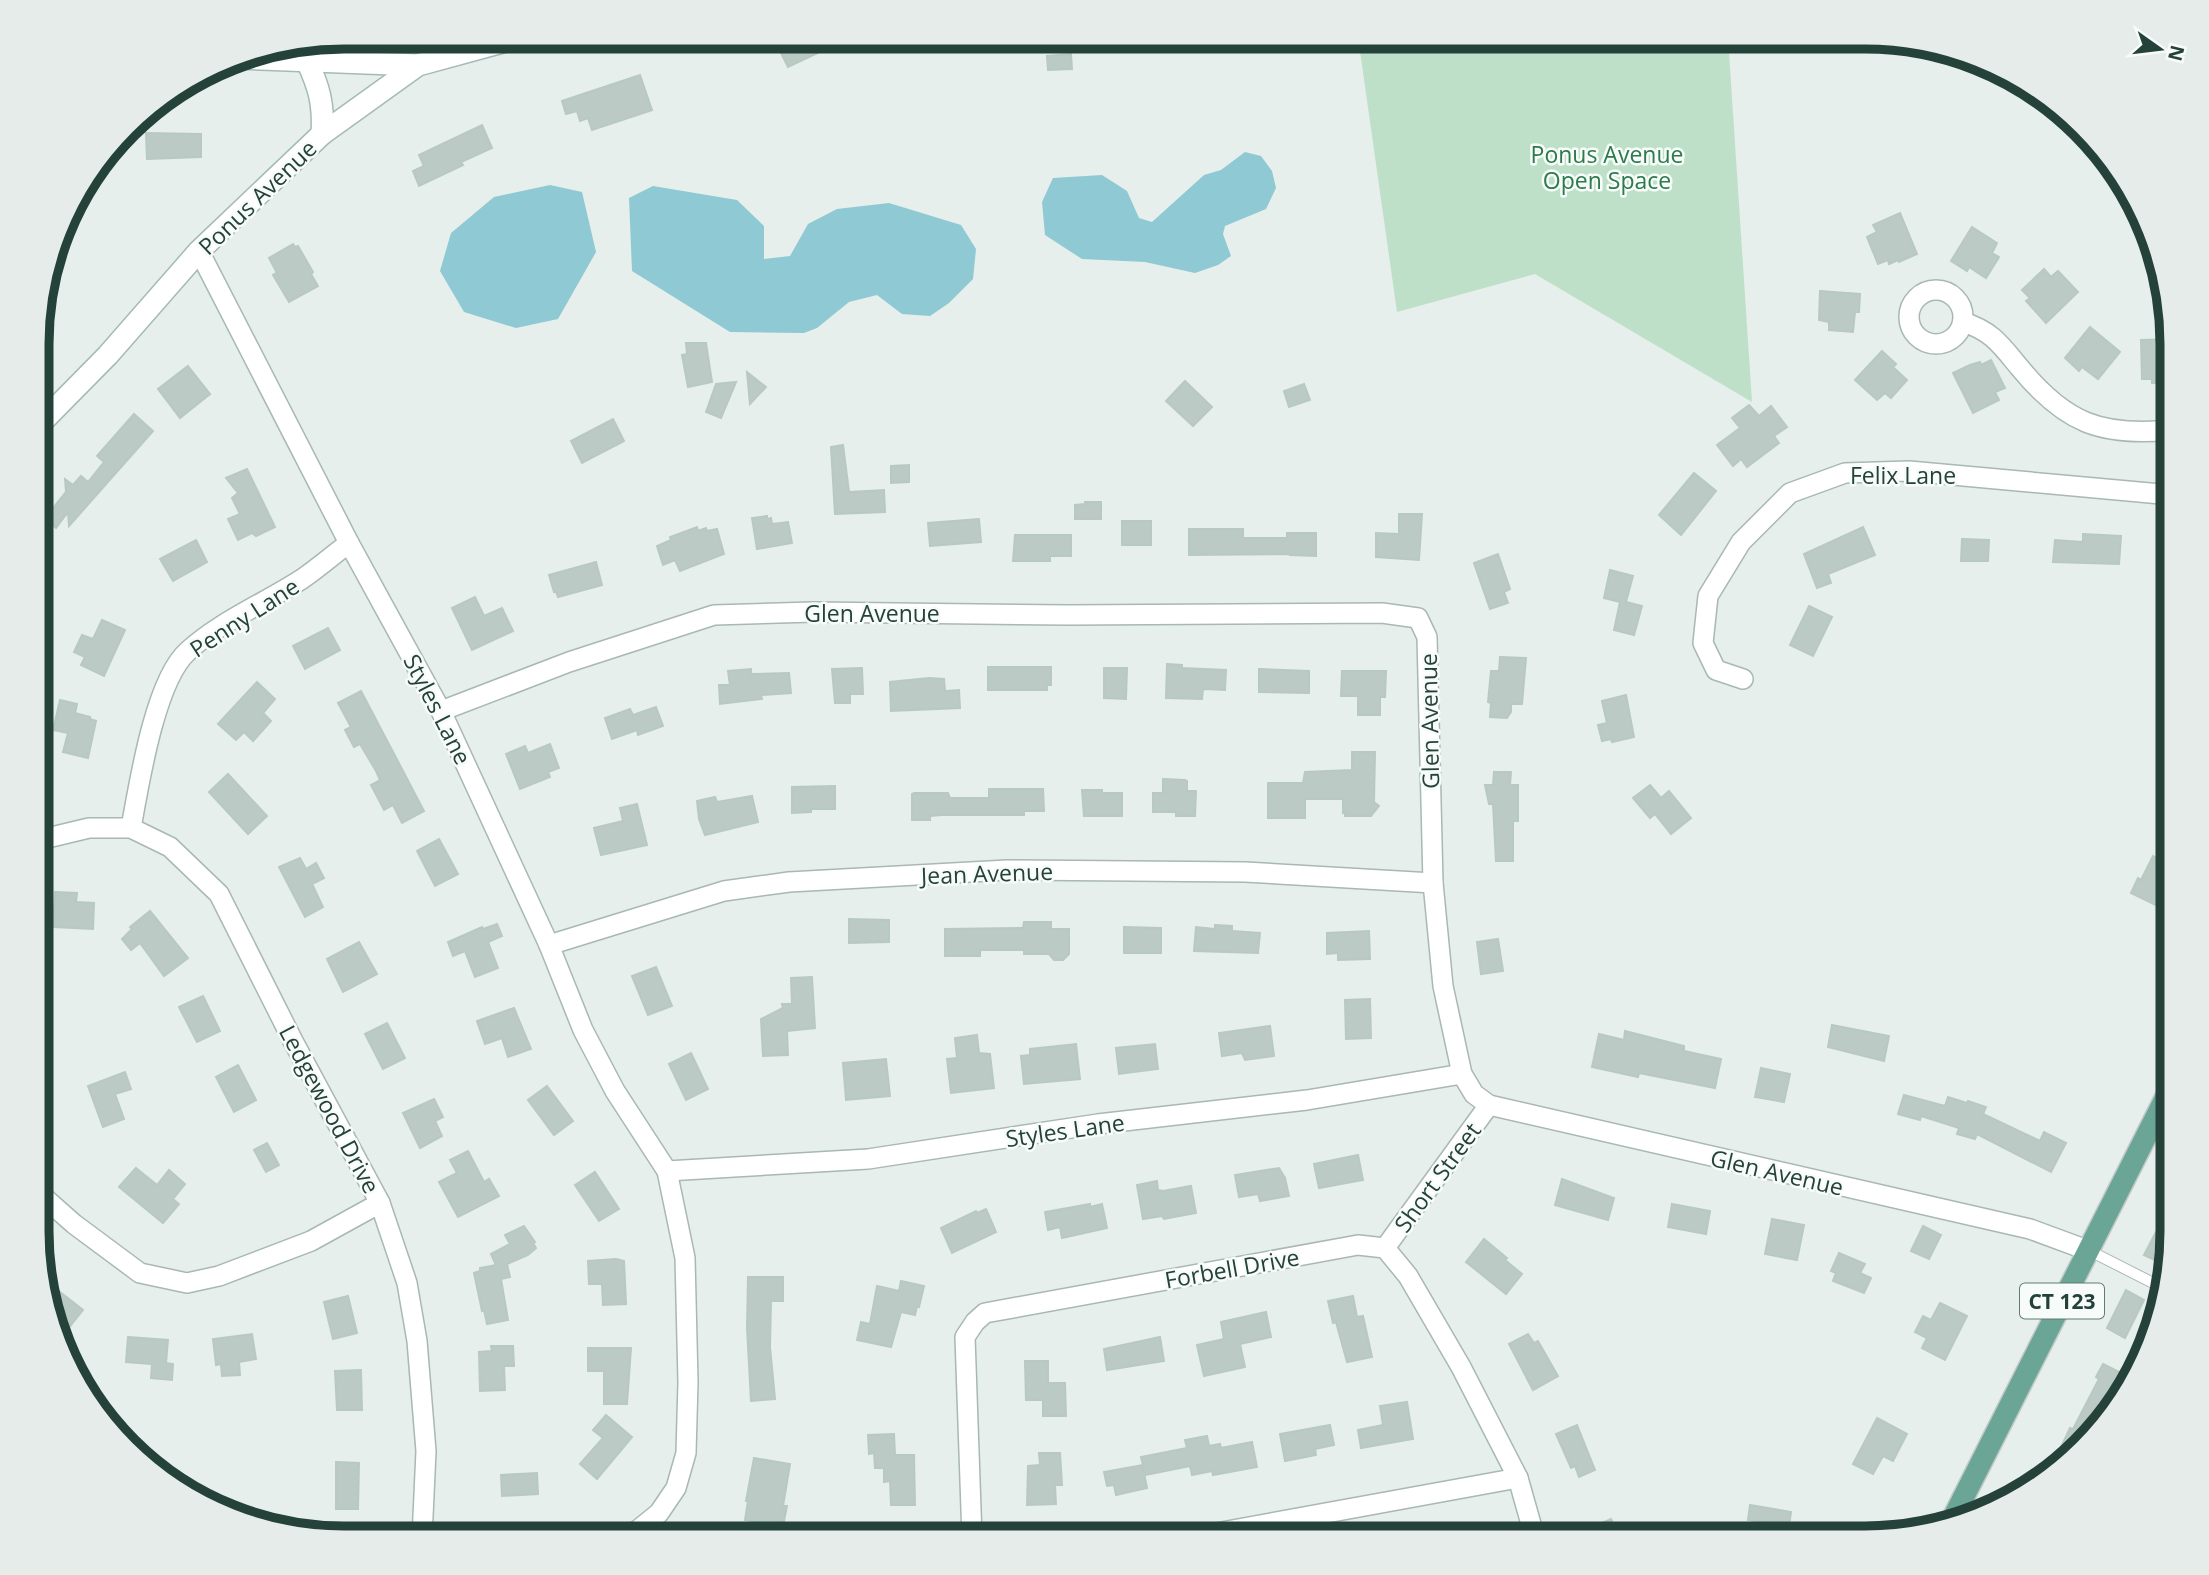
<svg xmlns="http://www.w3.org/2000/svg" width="2209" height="1575" font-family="'Open Sans',sans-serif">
<rect width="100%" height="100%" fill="#e6efeb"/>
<path fill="#bfe0c8" d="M1358,37H1728L1752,402L1535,274L1397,312Z"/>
<g fill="#8ec9d4">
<path d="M1245,152L1261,156L1272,171L1276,188L1266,209L1225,226L1223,234L1231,256L1218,265L1195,273L1145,262L1082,259L1045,235L1042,202L1053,178L1102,175L1127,191L1139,218L1152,222L1204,175L1221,170Z"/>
<path d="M550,185L582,192L596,252L558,319L516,328L464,312L440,271L451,233L494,197Z"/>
<path d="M653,186L737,200L764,226V259L790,256L808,224L837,209L889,203L961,225L976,249L973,279L949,303L930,316L902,314L877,295L849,302L817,328L804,333L730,332L632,271L629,198Z"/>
</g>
<g fill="#bbcac4" stroke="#b8c9c2" stroke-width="2">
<path d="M773,37H818L824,50L788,67Z"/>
<path d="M1071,54L1072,69L1048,70L1047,56Z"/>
<path d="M640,75L652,110L592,130L588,118L580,121L577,111L566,114L562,101Z"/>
<path d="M482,125L492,148L461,162L463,165L419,186L413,171L424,166L419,155Z"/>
<path d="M146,133L201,134V157L147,159Z"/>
<path d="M1900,213L1917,254L1899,262L1898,260L1889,264L1888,260L1878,264L1867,237L1877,232L1873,225Z"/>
<path d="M1972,227L1997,243L1992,253L1999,257L1986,278L1969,267L1967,271L1951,261Z"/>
<path d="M293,244L295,247L298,246L313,272L311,274L318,286L289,302L273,275L277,273L269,258Z"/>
<path d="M2044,269L2051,277L2058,271L2078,292L2046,323L2026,301L2030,298L2022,290Z"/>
<path d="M1820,291L1860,294L1859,312H1855L1853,332L1829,330V322L1819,320Z"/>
<path d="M2090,327L2120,352L2098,379L2082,367L2079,371L2065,358Z"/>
<path d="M2172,339V382L2152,383V379H2142L2141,340Z"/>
<path d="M686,343H706L712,382L688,387L682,355L687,354Z"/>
<path d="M1882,351L1896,364L1893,367L1907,380L1891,398L1885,393L1877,400L1855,380Z"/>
<path d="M1991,360L2005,388L1995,392L1999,400L1973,413L1953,373L1970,365L1980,362L1981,365Z"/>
<path d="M188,366L210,394L180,418L158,389Z"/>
<path d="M747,372L766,387L750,404Z"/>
<path d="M1185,381L1212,407L1193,426L1166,401Z"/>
<path d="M736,382L721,418L706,412L716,384Z"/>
<path d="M1304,384L1310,400L1289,407L1284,391Z"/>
<path d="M1749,405L1759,416L1771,406L1787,427L1774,436L1779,443L1747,467L1741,459L1733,466L1717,445L1740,428L1732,418Z"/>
<path d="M134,414L153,431L69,526L68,512L56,528L45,518L66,492L65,479L73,485L81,476L88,482L104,462L97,456Z"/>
<path d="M613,419L624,441L582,463L571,441Z"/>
<path d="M843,445L849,492L884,490L885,512L835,514L831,447Z"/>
<path d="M909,465V482L891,483V466Z"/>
<path d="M247,469L275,527L256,536L252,533L238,540L228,519L240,514L232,498L238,493L226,478Z"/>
<path d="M1694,473L1716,491L1681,535L1659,515Z"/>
<path d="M1085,502H1101V519H1075V505L1085,504Z"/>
<path d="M1399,514H1422L1419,560L1376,557V533L1399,534Z"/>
<path d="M767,516V519L771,518L772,524L788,522L792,543L757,549L752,518Z"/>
<path d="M979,519L981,542L930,546L928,523Z"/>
<rect x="1122" y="521" width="29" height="24"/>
<path d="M697,527L698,531L706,528L707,531L717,529L724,554L680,571L675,560L663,565L657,546L671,540L670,537Z"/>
<path d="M1863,527L1875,555L1828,574L1831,583L1817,588L1804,554Z"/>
<path d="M1189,529H1243V538H1287V533H1316V556L1290,555V554L1189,555Z"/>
<path d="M2083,534L2121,536L2119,564L2053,562L2055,540L2083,542Z"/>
<path d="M1015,535H1071V556H1050V561H1013Z"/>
<path d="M1962,539L1989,540L1988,561H1961Z"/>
<path d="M196,540L207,562L173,581L160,559Z"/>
<path d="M1498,554L1510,589L1504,592L1508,603L1490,609L1474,563Z"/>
<path d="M596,562L602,585L558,597L556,592H554L549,575Z"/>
<path d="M1610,570L1633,576L1626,602L1642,606L1634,635L1614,630L1620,602L1604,598Z"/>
<path d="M475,597L484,616L502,608L513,631L472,650L452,608Z"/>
<path d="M1809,606L1832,617L1813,656L1790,645Z"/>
<path d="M102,620L125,630L104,676L81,665L85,657L74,652L82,635L93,639Z"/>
<path d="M328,628L340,650L305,669L293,646Z"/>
<path d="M1500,657L1526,658L1522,704H1511V712L1507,718L1490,717L1491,703L1488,702L1491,671H1499Z"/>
<path d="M1167,664L1182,665V668L1226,670L1225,690L1203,689L1202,699L1166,698Z"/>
<path d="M988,667H1051V685H1047V690H988Z"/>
<path d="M862,668L863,694H850V703H835L832,669Z"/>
<path d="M1104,668H1127L1126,699L1104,698Z"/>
<path d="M751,669V674L789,673L791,693L761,695L762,699L720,704L719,685H730L728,671Z"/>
<path d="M1259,669L1309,671V693L1259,692Z"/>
<path d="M1342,671H1386L1385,697H1380V715H1358V696H1341Z"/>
<path d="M929,678L944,679L945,691L959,690L960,708L891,711L890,682Z"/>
<path d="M257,682L275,699L263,713L271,721L253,741L244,732L236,740L218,724Z"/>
<path d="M361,691L424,811L402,823L393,805L384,810L371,785L380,780L376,771L360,744L354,747L345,730L351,727L338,703Z"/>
<path d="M1626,695L1634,737L1612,742L1611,739L1602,741L1598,725L1607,723L1602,701Z"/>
<path d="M60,700L77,704L75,713L90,717V719L96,721L88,758L63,752L68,733L53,730Z"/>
<path d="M656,707L663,726L638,735L637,730L612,739L605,718L630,709L633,715Z"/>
<path d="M550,744L559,768L548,772L550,777L520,789L506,754L525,746L528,753Z"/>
<path d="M1352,752H1375L1374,802L1379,806L1371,816H1345V812L1343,813V799H1305V818H1268V783H1303L1305,772L1352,770Z"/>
<path d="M1494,772H1511L1510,785H1518V821H1513V861H1496L1493,804H1489L1485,785H1493Z"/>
<path d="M228,774L267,816L248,834L209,792Z"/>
<path d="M1163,779L1185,780L1187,781V791H1196L1195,816H1176V812H1153V793H1163Z"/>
<path d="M1650,785L1661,798L1669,791L1691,818L1671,834L1655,814L1650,818L1633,798Z"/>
<path d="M835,786V809H811V812L792,813V787Z"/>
<path d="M989,789H1043L1044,811H1024V815H942L930,816V820H912V794L914,793H948L950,798H989Z"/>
<path d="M1082,790H1102V793H1122V816H1084Z"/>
<path d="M752,796L758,822L705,835L699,819L697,801L715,797L717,802Z"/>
<path d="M637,804L647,845L601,855L594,828L623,821L620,808Z"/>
<path d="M2172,838V913L2131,893L2138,878L2141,880L2153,856L2161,860Z"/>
<path d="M439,839L458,874L435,886L417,851Z"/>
<path d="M300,858L306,869L316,863L324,878L312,884L323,907L305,917L279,867Z"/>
<path d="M55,892L77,893L76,902L94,903L93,929L53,927Z"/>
<path d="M150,911L188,958L164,976L140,943L131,950L122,939L132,929L130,927Z"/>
<path d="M849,919L889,920V942L849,943Z"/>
<path d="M1024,922H1051V929H1069V954L1063,960H1054L1049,954H1024V950H980V956H945V929L1023,928Z"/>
<path d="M497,924L502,936L488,942L498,968L475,977L465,951L453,956L448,942L482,927L483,929Z"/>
<path d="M1215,925L1232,926V931L1260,933L1258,953L1194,951L1196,927L1215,929Z"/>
<path d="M1124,927L1161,928V953H1124Z"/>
<path d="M1369,931L1370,959L1338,960V953L1327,954V933Z"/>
<path d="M1498,939L1503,971L1481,974L1477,942Z"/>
<path d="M359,942L377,974L343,992L327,959Z"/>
<path d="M656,967L672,1006L648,1015L632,976Z"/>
<path d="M812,977L815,1028L787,1031L788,1055L763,1056L761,1019L783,1008L782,1004H792L791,978Z"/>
<path d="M203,996L220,1031L197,1042L179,1007Z"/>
<path d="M1370,999L1371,1038L1346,1039L1345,1000Z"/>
<path d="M514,1008L531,1049L508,1057L502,1038L485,1044L477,1021Z"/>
<path d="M387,1023L405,1058L383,1069L365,1034Z"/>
<path d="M1832,1025L1889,1036L1884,1061L1828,1047Z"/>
<path d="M1270,1026L1274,1056L1245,1060L1242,1053L1222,1056L1219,1033Z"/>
<path d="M1625,1031L1684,1046V1051L1721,1059L1715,1088L1639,1073L1638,1077L1592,1067L1599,1034L1624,1040Z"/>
<path d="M977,1035L979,1053L990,1054L994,1088L951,1093L947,1059L957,1058L955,1038Z"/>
<path d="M1076,1044L1080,1079L1024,1084L1021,1056L1030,1055V1049Z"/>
<path d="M1155,1044L1158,1069L1119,1074L1116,1048Z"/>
<path d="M691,1053L708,1089L686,1100L669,1064Z"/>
<path d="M886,1059L890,1096L846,1100L843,1063Z"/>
<path d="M238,1065L256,1100L234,1112L216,1077Z"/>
<path d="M1761,1068L1790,1074L1784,1102L1755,1097Z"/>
<path d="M125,1072L131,1089L115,1094L124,1119L103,1127L88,1086Z"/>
<path d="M547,1086L573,1121L554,1135L528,1100Z"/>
<path d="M1904,1095L1945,1106L1948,1097L1967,1103L1968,1101L1986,1107L1983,1114L2040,1141L2044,1132L2066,1143L2051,1172L1977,1134L1975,1139L1957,1134L1959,1128L1921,1116L1920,1120L1898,1114Z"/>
<path d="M434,1099L443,1117L435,1121L442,1136L420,1148L403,1113Z"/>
<path d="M267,1143L279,1165L266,1172L254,1150Z"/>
<path d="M468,1151L484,1182L489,1179L499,1196L458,1217L439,1182L457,1173L450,1160Z"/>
<path d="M1358,1155L1363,1180L1319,1188L1314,1164Z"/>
<path d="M136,1168L157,1185L169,1170L185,1184L173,1199L179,1204L163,1223L119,1187Z"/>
<path d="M1279,1168L1285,1178L1289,1196L1260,1201L1258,1194L1239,1197L1235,1175Z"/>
<path d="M595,1172L619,1209L599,1221L575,1185Z"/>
<path d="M1562,1179L1614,1198L1608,1220L1555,1205Z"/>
<path d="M1157,1181L1158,1190L1163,1191L1191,1186L1196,1213L1164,1219L1162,1216L1143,1219L1137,1185Z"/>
<path d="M2172,1201V1247L2163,1264L2144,1255Z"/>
<path d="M1090,1204V1207L1102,1204L1107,1228L1062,1238L1060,1227L1048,1230L1045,1212Z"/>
<path d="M1672,1204L1710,1211L1706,1234L1668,1227Z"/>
<path d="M986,1209L996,1232L952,1253L941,1228L976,1211L977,1213Z"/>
<path d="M1772,1219L1804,1225L1797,1260L1765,1254Z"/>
<path d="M524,1226L535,1242L533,1243L536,1248L528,1255L507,1264L510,1277L501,1279L508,1320L487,1324L484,1310L482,1311L474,1273L480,1271V1268L496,1265L491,1254L510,1244L505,1235Z"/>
<path d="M1923,1226L1941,1235L1929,1259L1911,1251Z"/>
<path d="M1484,1239L1507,1258L1505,1260L1522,1274L1506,1294L1466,1262Z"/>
<path d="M1839,1253L1865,1264L1860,1273L1871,1278L1864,1293L1833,1281L1836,1273L1831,1271Z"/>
<path d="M616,1259L624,1261L626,1304L603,1305L602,1284H589L588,1261Z"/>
<path d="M748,1277H783V1301H771L770,1347L775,1399L751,1401L747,1328Z"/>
<path d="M42,1278L83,1310L67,1330L57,1322Z"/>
<path d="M901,1281L924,1286L919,1307L917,1306L915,1315L901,1312L891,1347L857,1340L861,1322L870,1324L877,1286L899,1291Z"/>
<path d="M2126,1290L2144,1300L2125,1338L2107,1328Z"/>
<path d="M348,1296L357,1333L333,1339L324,1302Z"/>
<path d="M1353,1296L1357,1317L1363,1316L1372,1357L1347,1362L1336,1322L1333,1323L1328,1301Z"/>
<path d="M1940,1303L1967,1316L1945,1360L1922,1348L1927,1338L1915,1332L1923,1316L1931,1320Z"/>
<path d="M1266,1312L1271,1337L1240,1344L1245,1367L1204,1376L1197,1345L1224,1339L1221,1322Z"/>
<path d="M252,1334L256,1359L239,1362L240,1375L222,1376L221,1364L216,1365L213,1339Z"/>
<path d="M1528,1334L1534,1343L1538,1341L1558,1376L1533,1390L1509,1344Z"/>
<path d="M128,1337L168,1340L166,1363L173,1364L172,1380L151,1378L152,1364L126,1362Z"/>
<path d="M1160,1337L1164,1361L1107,1370L1104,1349Z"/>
<path d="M491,1346H513L514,1366H504L505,1390L480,1391L479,1352L492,1351Z"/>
<path d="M588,1348H631L627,1404H604V1371H588Z"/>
<path d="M1025,1361H1048V1383H1065L1066,1416H1043V1400H1026Z"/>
<path d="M2103,1364L2127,1376L2120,1387L2124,1389L2104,1421L2053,1464L2070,1428L2073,1429L2099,1379L2096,1377Z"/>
<path d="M361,1370L362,1410H337L335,1371Z"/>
<path d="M1407,1402L1413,1439L1361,1448L1358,1430L1383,1425L1380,1406Z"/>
<path d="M606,1415L632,1437L597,1479L580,1464L603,1438L593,1430Z"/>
<path d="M1877,1418L1907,1434L1893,1461L1883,1456L1873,1474L1853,1464Z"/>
<path d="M1330,1425L1334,1445L1315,1449L1316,1455L1285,1461L1280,1434Z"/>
<path d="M1577,1425L1595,1470L1579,1477L1575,1466L1571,1468L1556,1434Z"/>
<path d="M894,1434L895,1455H914L915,1505H891L890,1481L884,1482V1468H875L874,1453L869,1454L868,1435Z"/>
<path d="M1207,1436L1209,1446L1220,1444L1221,1448L1252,1442L1257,1467L1213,1475L1212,1471L1192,1475L1190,1466L1145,1475L1143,1468L1147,1488L1116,1495L1114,1485L1107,1486L1104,1472L1143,1465L1141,1457L1187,1448L1185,1440Z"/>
<path d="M1039,1453H1060L1062,1485H1055L1056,1504L1027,1505L1028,1466L1040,1465Z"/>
<path d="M754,1458L790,1464L783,1506H787L783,1526L745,1520L748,1501H746Z"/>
<path d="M336,1462L359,1463L358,1509H336Z"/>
<path d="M537,1473L538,1494L502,1496L501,1475Z"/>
<path d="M1750,1505L1791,1512L1789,1526L1748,1520Z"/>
<path d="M1611,1519L1620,1538H1566Z"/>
</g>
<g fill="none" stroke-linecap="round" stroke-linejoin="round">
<defs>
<path id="lane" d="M2088,1250L2163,1288"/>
<g id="street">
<path d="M199,251L349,543L441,711L549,945L583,1030L615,1091L667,1171L685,1258L688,1382L686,1453L676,1488L659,1513L638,1530L622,1538"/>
<circle cx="1936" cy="317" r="27"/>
<path d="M1963,322C1992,331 2001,345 2020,368C2065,423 2101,437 2172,430"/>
<path d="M1743,679L1716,670L1703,643L1708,596L1741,542L1790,493L1845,473L1909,471L2172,495"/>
<path d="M441,711L569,662L714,615L813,612L1068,615L1382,613L1418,618L1427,637L1433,883L1443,986L1462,1074L1474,1094L1489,1105L2030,1229L2087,1250"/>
<path d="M131,828C139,784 155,680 188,651C221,621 265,603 302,579C318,568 333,555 349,543"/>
<path d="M39,840L89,828H131L170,847L219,894L293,1041L380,1203L407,1283L417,1341L426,1451L422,1538"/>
<path d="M549,945L724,891L789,882L1007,870L1245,872L1433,883"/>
<path d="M39,1127L41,1135L39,1148"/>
<path d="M667,1171L868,1159L1098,1124L1307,1100L1462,1074"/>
<path d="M39,1193L74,1224L140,1273L187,1283L219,1276L311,1241L380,1203"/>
<path d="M1385,1248L1489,1105"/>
<path d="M972,1538L965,1337L975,1322L985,1313L1358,1245L1385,1248L1408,1276L1461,1367L1518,1478L1535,1538"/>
<path d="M1189,1538L1518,1478"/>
</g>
<g id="secondary">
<path d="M237,58L418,65"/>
<path d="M307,61C319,87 324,104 322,134"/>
<path d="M39,425L108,355L199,251L322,134L418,65L521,37"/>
</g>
<path id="primary" d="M1953,1518L2172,1085"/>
</defs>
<use href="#lane" stroke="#a8b8b2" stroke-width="12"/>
<use href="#street" stroke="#a8b8b2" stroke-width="22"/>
<use href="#secondary" stroke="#a4bbb3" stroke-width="24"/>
<use href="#primary" stroke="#c2cac8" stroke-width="24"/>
<use href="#lane" stroke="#fff" stroke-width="10"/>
<use href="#street" stroke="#fff" stroke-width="19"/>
<use href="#secondary" stroke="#fff" stroke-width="21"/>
<use href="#primary" stroke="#6aa596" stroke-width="21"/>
</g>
<g text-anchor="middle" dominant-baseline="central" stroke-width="5" stroke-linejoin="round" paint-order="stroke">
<rect fill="#f7fbf9" stroke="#637a73" stroke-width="2" x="2020" y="1283.5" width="84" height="35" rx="5"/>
<g font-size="21" font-weight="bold" fill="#24423a">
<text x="2062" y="1301">CT 123</text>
</g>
<g font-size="23" fill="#2d7a4b" stroke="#f7fbf9">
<text x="1607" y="154">Ponus Avenue<tspan x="1607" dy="26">Open Space</tspan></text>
</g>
<g font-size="23" fill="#24423a" stroke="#f7fbf9">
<text transform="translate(257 197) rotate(-44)">Ponus Avenue</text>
<text x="1903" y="475">Felix Lane</text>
<text x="872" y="613">Glen Avenue</text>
<text transform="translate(244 617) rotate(-33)">Penny Lane</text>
<text transform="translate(438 709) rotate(63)">Styles Lane</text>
<text transform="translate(1429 721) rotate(-91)">Glen Avenue</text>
<text transform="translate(987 873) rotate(-2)">Jean Avenue</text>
<text transform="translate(330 1109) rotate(62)">Ledgewood Drive</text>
<text transform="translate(1065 1130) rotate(-8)">Styles Lane</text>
<text transform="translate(1777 1172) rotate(13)">Glen Avenue</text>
<text transform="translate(1437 1177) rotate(-54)">Short Street</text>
<text transform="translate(1232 1268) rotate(-10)">Forbell Drive</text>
</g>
</g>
<path d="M0 0H2209V1575H0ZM344 49H1865A295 295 0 0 1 2160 344V1231A295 295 0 0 1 1865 1526H344A295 295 0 0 1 49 1231V344A295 295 0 0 1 344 49Z" fill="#e6ecea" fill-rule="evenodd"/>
<path fill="none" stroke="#24423a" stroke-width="9" d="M344 49H1865A295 295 0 0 1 2160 344V1231A295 295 0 0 1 1865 1526H344A295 295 0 0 1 49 1231V344A295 295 0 0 1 344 49Z"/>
<g transform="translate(2160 49) rotate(104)" stroke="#f7fbf9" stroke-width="5" paint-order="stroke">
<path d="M0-5L12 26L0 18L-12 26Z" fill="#24423a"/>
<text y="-10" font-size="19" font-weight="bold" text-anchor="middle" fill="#24423a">N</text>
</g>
</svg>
